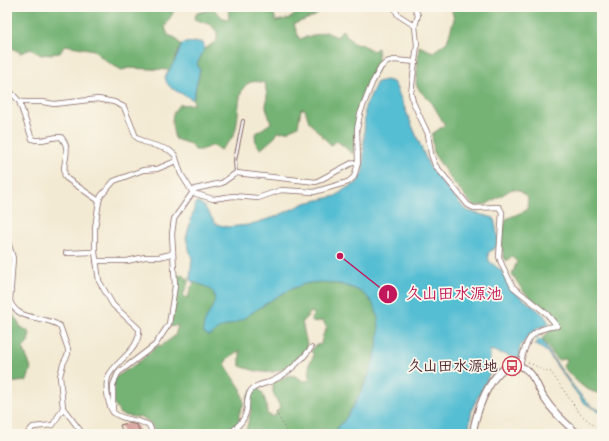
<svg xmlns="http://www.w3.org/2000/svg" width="609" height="441" font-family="'Architects Daughter','Klee One',sans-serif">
<rect width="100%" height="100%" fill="#fbf7ec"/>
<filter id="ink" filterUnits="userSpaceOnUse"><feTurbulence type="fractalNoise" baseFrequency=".025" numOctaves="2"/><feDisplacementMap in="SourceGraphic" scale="8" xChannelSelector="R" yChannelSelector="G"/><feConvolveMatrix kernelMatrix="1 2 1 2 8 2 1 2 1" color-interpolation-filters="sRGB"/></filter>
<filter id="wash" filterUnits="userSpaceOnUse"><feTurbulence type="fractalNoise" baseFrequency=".012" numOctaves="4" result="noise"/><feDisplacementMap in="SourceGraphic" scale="16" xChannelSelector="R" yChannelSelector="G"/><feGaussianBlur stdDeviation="0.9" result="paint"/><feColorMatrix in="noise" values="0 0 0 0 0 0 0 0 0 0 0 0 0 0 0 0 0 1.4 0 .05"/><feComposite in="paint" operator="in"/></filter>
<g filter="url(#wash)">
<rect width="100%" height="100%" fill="#f3ead3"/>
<g fill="#74b375" stroke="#5f6950">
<path d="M7,7H176L165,27L168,35L176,38L181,46L170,70L129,68L122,70C113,66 101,58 94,50L65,45L60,53L41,55L31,49L21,53L7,45Z"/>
<path d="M228,7H272L276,21C280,20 285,20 289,18C300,13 308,0 322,10L315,16L294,24L299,39L326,32L337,37L342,30L354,44H361L373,51L378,48V67L367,88L357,113L353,154L337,141L331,145L309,122L305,109H301L298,126L289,131L278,132L275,137L261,149L256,144L255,134L271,123L266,107L267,96L265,83C234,74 241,107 236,128C234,138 228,143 220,150L213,145L201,150H195L190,144L175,139C172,126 169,115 179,105L194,104L193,99L200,70L197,64L204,50L217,40V32L211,25L194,19L197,13L214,9L223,18L229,19Z"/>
<path d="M451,7H602V394C583,391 576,380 563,367L567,359L557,360L542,339L551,329L561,325L523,291L512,274L517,262L512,257L506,261C499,249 502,232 506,219L527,210L528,198L519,190L512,189L487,204L474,207L450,178L434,154L432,134L445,125L432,103L420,91L416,84L419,46L433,52L447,42L454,19Z"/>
<path d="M181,274L189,280L183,296L188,298L190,289L195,282L192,279L249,305L320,277L351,284L377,297L384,341L341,434C332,434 328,431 319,429L315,434H245L251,411L247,398L252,389L258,388C265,395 267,405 267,414L274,417L280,407L273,392V383C287,376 290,371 303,381L310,380L309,364L314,355L311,352L314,346L321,344L323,335L327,328L323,321L312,322L311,318L315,314L311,312L302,322L308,349C283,373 273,378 240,366V350L227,359L225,364L241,389L244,403L239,414L240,434H156C145,410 140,421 120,414L111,399L113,379L139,362L157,346L162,345L175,336L178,325L170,327L176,299L177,276Z"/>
<path d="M7,304L20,326L30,333L28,342L23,348L31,368L27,381L7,383Z"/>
</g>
<g fill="#56bed3" stroke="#506e7f">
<path d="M200,42L204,44V50L197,64L200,70L193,99C189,99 188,96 184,95C175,90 167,88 165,77L177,57L181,46L184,43Z"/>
<path d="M386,80L393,82L396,87L429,166L464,208L468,211L494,218L498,238L497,246L488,253L489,261L503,272L512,290L544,315L550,324L538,328L529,336L520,346L519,359L490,350V373L472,409L468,434H333C337,427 344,422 348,415C367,386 403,309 355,289C340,283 321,280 305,284C281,291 262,307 241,320C234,324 226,325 219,329C215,331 213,334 209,336L204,333C197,316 239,293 192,282L190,279L192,259L186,238L196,202L203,205L216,224L228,227L248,225L275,217L305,203L336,196L345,189L357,183L363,172L365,107L377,82Z"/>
<path d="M542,339C545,350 579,395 588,403C592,407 597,409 602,411V414L583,402L547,352L535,344Z"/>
</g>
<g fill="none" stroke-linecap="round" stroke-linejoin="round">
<path stroke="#56bed3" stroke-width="1.5" d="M535,335L540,342"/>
</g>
<g id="blocks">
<path fill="#d59e99" d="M129,423L137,425L140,432L123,434L120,425Z"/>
</g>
</g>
<g filter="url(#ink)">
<use href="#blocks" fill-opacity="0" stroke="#856666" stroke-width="1"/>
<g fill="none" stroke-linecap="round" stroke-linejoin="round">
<defs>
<path id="lane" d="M236,173L235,160L243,121"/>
<g id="street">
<path d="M394,7L398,15L415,26L417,45L411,93L413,102L428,134L431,154L435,165L468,205L474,208L499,207L502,212L499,257L502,265L513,287L547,314L557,326"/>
<path d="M414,7L418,15L415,26"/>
<path d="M7,88L19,101L23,102H43L54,104L98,99L114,102L124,107L136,137L144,142L169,150L175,155L181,174L193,193L213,199L233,196L258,198L281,190L314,192L348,182L354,177L358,163L357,129L360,114L372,83L381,67L387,62L394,60L416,62"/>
<path d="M19,101L32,139C42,143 51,136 61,137C74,152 59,165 66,178L99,201"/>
<path d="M7,239L13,258L10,301C18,322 44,315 60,326L68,349V354L63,364L60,376L63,408L83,434"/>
<path d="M66,253L95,252"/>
<path d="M96,261H127L145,257H159L171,254L173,251"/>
<path d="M520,366C525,343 529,328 557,326"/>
<path d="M113,412V385L118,373L155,345L169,324L175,286L172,234L174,219L195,189L222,183L236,173L316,182L352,163H358"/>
<path d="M27,434L33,427L53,425L63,408"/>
<path d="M153,434L149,425C138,419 124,421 114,413C110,409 109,404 108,399C107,391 105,382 109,375C118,359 140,350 139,329L113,305L99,281L95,252V228L99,201L101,196L114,181L143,170L157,169L176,161"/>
<path d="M229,434C238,426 246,420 247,407C247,402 247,396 250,392C254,384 267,384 274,380C287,374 302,360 311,348"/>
</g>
<path id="secondary" d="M473,434C474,415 496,351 524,368C534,373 538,389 544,398C553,412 565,423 578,434"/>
</defs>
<use href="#lane" stroke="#856666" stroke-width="4"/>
<use href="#street" stroke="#856666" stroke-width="6"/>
<use href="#secondary" stroke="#856666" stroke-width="8"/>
<g stroke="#856666" stroke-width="1" stroke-dasharray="1 3" stroke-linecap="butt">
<path d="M528,363C537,365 543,372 551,372L580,414L602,432"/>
<path d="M276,412L288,434"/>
</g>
<use href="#lane" stroke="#fff" stroke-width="2"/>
<use href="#street" stroke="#fff" stroke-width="4.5"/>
<use href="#secondary" stroke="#fff" stroke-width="6"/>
</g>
</g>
<defs>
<symbol id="bus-ring" viewBox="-11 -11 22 22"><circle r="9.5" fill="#fbf7ec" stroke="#d1495b" stroke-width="1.5"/><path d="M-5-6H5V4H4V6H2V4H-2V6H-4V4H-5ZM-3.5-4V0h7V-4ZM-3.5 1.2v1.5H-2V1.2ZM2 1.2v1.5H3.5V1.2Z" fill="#d1495b"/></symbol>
</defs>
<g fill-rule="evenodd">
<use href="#bus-ring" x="501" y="355" width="22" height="22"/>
</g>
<g text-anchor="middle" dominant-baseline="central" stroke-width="3.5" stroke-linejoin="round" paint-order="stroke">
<g font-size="15" font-weight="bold" fill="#4a1f2b" stroke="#fbf7ec" text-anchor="end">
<text x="498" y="366">久山田水源地</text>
</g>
</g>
<path fill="none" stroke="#c2185b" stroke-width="1.5" d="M340 256L388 294"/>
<g fill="#c2185b" stroke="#fbf7ec" stroke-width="1.5">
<circle cx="340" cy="256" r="4"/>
<circle cx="388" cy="294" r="10"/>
</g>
<g font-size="12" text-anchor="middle" font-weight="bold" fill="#fff">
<text x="388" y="298">1</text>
</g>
<g font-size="16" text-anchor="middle" font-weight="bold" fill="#c2185b" stroke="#fbf7ec" stroke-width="3.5" stroke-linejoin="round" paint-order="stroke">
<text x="454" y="299">久山田水源池</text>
</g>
<rect width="609" height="441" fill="none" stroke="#fbf7ec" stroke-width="24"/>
</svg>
